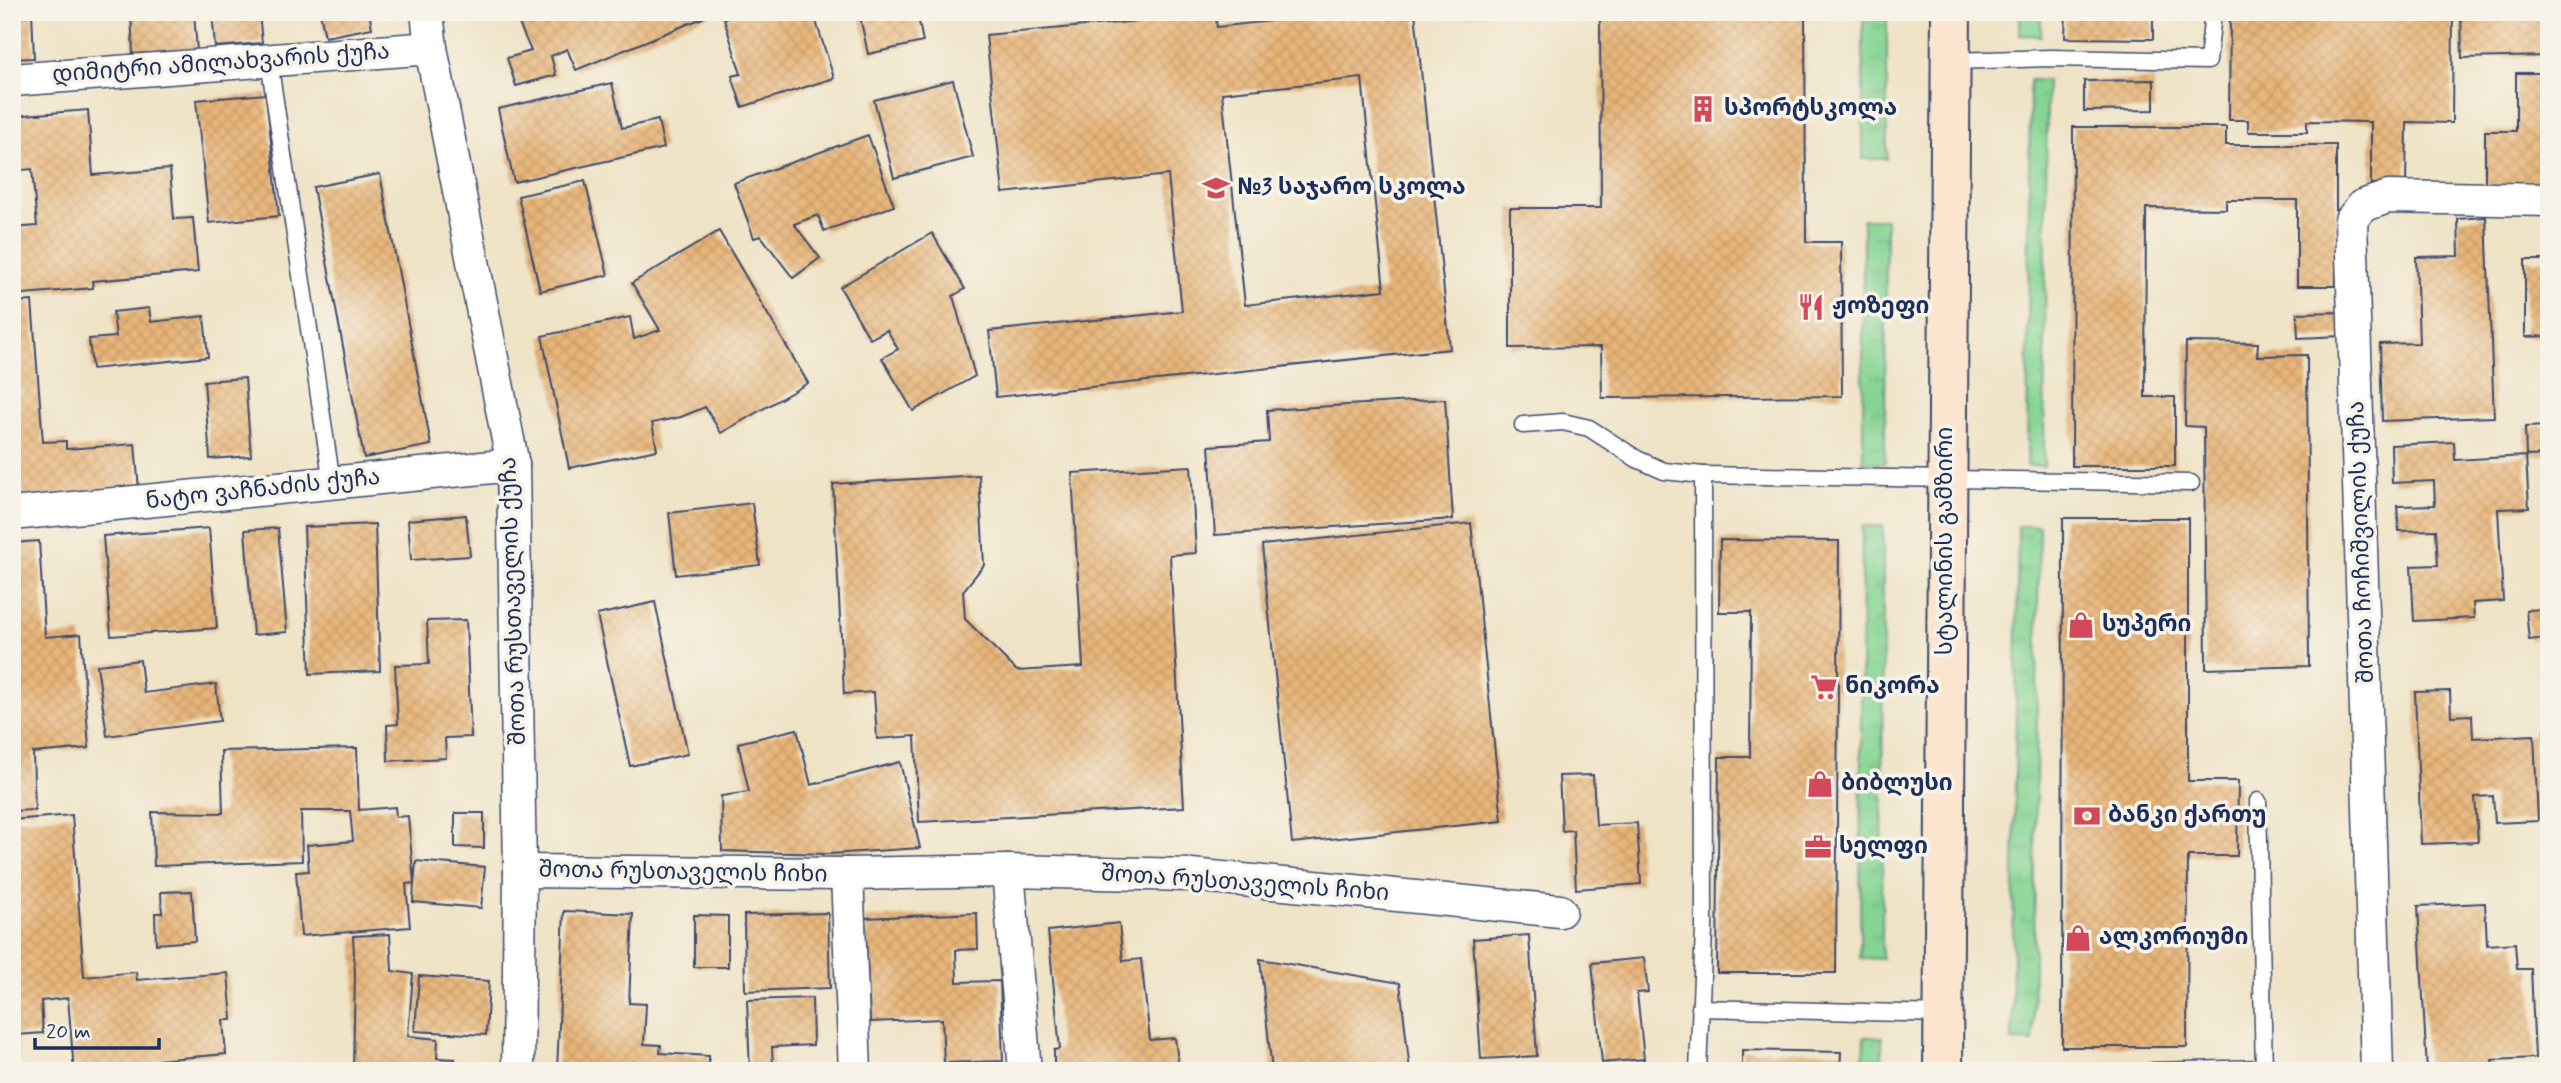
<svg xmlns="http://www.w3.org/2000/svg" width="2561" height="1083" font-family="Mynerve,'Noto Sans Georgian',sans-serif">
<defs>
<pattern id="grass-tufts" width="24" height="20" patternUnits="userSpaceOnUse" patternTransform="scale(1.75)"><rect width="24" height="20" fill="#85d493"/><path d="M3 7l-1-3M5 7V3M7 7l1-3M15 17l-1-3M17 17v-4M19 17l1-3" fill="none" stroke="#72b681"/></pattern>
<pattern id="building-cross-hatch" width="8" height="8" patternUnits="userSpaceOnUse" patternTransform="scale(1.75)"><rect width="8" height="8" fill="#e8b578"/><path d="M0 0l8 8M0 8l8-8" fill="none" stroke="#c69c6a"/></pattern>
</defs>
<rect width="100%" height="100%" fill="#f7f3e8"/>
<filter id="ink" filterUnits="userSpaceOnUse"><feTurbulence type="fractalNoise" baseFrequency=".0143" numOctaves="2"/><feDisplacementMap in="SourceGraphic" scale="14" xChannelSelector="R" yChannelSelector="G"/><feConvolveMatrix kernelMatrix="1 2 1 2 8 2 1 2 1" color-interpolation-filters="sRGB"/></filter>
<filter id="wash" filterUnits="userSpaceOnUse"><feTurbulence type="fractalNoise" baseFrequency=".00686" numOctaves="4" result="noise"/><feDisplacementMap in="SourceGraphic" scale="28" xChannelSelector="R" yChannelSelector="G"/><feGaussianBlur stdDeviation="1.57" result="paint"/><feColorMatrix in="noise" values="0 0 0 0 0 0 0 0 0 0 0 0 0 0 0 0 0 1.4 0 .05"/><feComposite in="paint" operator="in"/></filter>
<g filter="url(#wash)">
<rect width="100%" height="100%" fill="#efe3c6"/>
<g fill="url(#grass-tufts)" stroke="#508278" stroke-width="2">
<rect x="1863" y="12" width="24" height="147"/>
<path d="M2020,12H2041V36L2020,35Z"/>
<path d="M2030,80H2047L2044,466H2027Z"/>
<path d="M1863,219H1886L1885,463H1863Z"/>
<path d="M1862,526H1883L1882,959L1860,958Z"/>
<path d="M2018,526H2039L2033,1042L2012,1041Z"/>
<path d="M1864,1037H1882V1071H1863Z"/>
</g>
<g id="blocks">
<g fill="url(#building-cross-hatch)" fill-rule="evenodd">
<path d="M12,12H32L34,58L12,59Z"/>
<path d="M131,12H194L197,51L133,54Z"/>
<path d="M212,12H259L262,43L215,47Z"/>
<path d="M320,12H369L372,28L325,37Z"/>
<path d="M514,12H717L576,70L567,49L551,56L556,75L516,86L507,58L531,51Z"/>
<path d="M747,12H813L834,78L742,107L732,76L741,74L724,19Z"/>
<path d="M859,12H917L923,42L868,54Z"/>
<path d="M1353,12H1415L1450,349L996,397L989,331L1182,311L1168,175L1003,193L986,35L1215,14L1217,27ZM1362,78L1384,290L1245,305L1222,93Z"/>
<path d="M1450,12H1486V14L1451,17Z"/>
<path d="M1600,12H1805L1806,242H1841L1842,396L1602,398L1601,347L1510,348V208H1601Z"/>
<path d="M2066,12H2153V39L2065,38Z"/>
<path d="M2230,12H2453L2452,123L2407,122L2406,184H2371V122L2307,121V132H2248V120H2229Z"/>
<path d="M2461,12H2549V56L2462,58Z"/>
<path d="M2516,73H2549V185H2485V131H2516Z"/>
<path d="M953,80L973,157L894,178L874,100Z"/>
<path d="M2154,80V110L2084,111V81Z"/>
<path d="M612,83L622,128L658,120L664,148L514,182L498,109Z"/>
<path d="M266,94L279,216L209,223L196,100Z"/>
<path d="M88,110L93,175L170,169L174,219L193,218L198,272L92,281L93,288L12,295V228L37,226L32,169L12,171V116Z"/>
<path d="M2073,127H2226V145H2336V286H2297V200H2226V209L2146,208L2145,397H2175V466H2072Z"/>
<path d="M868,135L894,206L824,231L818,215L794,224L820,258L793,278L761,236L754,238L734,183Z"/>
<path d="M380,174L431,445L364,458L313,187Z"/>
<path d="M585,181L608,275L540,291L518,196Z"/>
<path d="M2486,217L2494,417L2382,421L2380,344L2419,343L2416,257L2459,256L2458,219Z"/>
<path d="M719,231L808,383L721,433L705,407L681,417L652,423L657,450L569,468L542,336L630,317L634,339L660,330L632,283Z"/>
<path d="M932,233L965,289L953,296L975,376L913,411L882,358L898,349L887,330L870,339L840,287Z"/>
<path d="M2525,260H2549V336L2525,337Z"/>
<path d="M32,301L43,442L66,441V449L135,444L139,490L12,500V302Z"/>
<path d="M149,308L151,322L204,316L208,357L92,369L89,339L116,337L113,312Z"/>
<path d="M2341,312L2342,336L2298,338L2297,313Z"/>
<path d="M2186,342L2258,343L2257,356L2307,355L2309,666L2206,669L2204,427L2185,426Z"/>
<path d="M245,378L251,456L210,459L204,381Z"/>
<path d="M1445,399L1453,519L1215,535L1209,446L1269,442L1267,410Z"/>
<path d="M2549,426V455L2526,456L2529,508L2498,509L2503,601L2473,603L2474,618L2414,621L2411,566L2438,565L2436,530L2399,531L2397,506L2435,505L2434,481L2392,483L2391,445L2454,442L2455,460L2526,456L2525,427Z"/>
<path d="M1191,466L1196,553L1170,555L1184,807L919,822L915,736L877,739L874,692L844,694L833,484L979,475L984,565L963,591L965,619L1017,671L1083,667L1072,473Z"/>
<path d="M752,503L760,565L676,575L669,513Z"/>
<path d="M466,515L470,556L411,560L408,520Z"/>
<path d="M2063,518H2188V781H2238L2237,856H2188L2187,1047H2062Z"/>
<path d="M1471,523L1502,821L1292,843L1262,545Z"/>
<path d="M375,524L380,671L310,674L304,527Z"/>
<path d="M209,528L217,628L111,636L103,536Z"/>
<path d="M278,528L287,632L253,635L245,530Z"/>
<path d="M1720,540L1839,541L1836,973H1717L1719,757H1750L1751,612H1719Z"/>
<path d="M39,541L45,637L81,634L89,748L33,753L35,810L12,811V543Z"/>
<path d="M655,602L688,754L630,766L597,615Z"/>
<path d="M2549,609V638L2529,640L2526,610Z"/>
<path d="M466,620L471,737L445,738L446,758L388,761L387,725L398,724L395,665L429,664L427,621Z"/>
<path d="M140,660L144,693L216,684L220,721L107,736L97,665Z"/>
<path d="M2450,691L2451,716L2472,715L2473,738L2534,735L2538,821L2495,823L2493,796L2475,797L2478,842L2421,844L2415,692Z"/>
<path d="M2549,728V747H2545L2544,729Z"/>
<path d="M797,729L811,785L900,762L920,848L829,854L722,851L721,796L749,792L738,743Z"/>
<path d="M357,748L359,810L395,807L396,817L408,816L414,883L416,861L485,867L481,908L413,902L414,883L406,884L410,927L301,936L296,872L309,871L307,845L353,841L350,811H301L302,861L154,866L152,812L223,813L221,751Z"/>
<path d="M1593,775L1596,825L1637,823L1641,884L1576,889L1573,830L1562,831L1559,776Z"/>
<path d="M455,813H484V848L455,847Z"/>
<path d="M72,815L84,977L136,972L137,980L228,973L232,1020H223L226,1054L158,1060L159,1071H74L68,998L41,1001L43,1033L17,1035L19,1071H12V820Z"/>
<path d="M192,891L195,941L156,944L155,913H162L161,892Z"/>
<path d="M2485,903L2487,945L2515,943L2517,969H2531L2535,1058L2492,1060L2493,1071H2427L2418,906Z"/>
<path d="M564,911L633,914L629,1003L646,1004L644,1044L661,1045L660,1053L709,1056V1071H557Z"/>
<path d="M828,913L830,988L745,991L744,915Z"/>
<path d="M977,913L978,949L956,950L957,982L1000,981L1003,1061L944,1063L942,1019L870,1022L865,918Z"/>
<path d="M694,915L728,916V967H694Z"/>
<path d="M1119,923L1123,961L1141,959L1150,1040L1175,1038L1179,1071H1054V1050L1060,1049L1048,931Z"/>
<path d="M390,934L392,971L413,974L408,1036L438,1039L437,1058L455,1059L454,1071H353L355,973L353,936Z"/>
<path d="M1529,935L1537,1056L1481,1059L1473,939Z"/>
<path d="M1644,958L1648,992L1637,993L1644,1059L1602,1063L1592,963Z"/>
<path d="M1260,959L1400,983L1410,1071H1272Z"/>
<path d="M419,976L489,981L486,1035L415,1031Z"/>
<path d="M812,998L813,1045L772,1047L773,1065H785V1071H750L747,1000Z"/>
<path d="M1742,1050L1841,1052L1840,1071H1742Z"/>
</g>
</g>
</g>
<g filter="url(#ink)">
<use href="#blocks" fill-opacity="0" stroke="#3b4a6e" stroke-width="2"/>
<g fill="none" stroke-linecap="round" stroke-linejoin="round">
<defs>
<g id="service">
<path d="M269,61L332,483"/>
<path d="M1952,61L2052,58L2208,61L2213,12"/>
<path d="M1523,425L1563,422L1589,428L1637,459L1664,471L1703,475"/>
<path d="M2258,801L2264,1071"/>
<path d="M1700,1008L1944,1014"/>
<path d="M1698,1071L1704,930L1703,475L2191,483"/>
<path d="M2153,1071L2264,1068"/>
</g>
<g id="minor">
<path d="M427,12L431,48L513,465L520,871L518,1071"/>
<path d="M12,80L431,48"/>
<path d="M12,514L513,465"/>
<path d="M520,871L847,874L1008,871L1191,875L1560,911"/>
<path d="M1008,871L1025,1071"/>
<path d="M847,874L855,1071"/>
<path d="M2377,1071L2351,220L2362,206L2388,197L2549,200"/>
</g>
<path id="secondary" d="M1943,1071L1951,12"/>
</defs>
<use href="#service" stroke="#3b4a6e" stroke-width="19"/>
<use href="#minor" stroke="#3b4a6e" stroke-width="35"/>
<use href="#secondary" stroke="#3b4a6e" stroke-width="42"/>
<use href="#service" stroke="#fff" stroke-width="16"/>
<use href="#minor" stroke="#fff" stroke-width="32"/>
<use href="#secondary" stroke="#fbe5cf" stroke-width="38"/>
</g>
</g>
<defs>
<symbol id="building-bare" viewBox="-9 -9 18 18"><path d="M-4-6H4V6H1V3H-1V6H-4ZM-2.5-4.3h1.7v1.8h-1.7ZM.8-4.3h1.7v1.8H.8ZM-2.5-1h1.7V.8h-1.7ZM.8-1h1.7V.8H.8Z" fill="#d1495b" stroke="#f7f3e8" stroke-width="2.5" paint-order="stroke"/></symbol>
<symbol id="school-bare" viewBox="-9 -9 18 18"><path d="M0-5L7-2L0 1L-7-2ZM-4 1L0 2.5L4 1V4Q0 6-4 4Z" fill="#d1495b" stroke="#f7f3e8" stroke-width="2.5" paint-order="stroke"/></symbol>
<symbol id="restaurant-bare" viewBox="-9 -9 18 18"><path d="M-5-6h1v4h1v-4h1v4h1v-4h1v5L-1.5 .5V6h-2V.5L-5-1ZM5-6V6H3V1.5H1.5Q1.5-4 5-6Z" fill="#d1495b" stroke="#f7f3e8" stroke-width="2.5" paint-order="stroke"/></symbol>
<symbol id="shop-bare" viewBox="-9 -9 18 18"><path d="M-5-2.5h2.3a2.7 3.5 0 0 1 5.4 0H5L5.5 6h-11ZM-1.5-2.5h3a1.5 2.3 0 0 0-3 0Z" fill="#d1495b" stroke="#f7f3e8" stroke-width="2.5" paint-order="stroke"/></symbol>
<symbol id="supermarket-bare" viewBox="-9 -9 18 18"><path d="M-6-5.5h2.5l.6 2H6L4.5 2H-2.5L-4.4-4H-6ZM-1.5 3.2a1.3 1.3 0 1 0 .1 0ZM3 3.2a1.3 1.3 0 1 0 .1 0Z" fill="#d1495b" stroke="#f7f3e8" stroke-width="2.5" paint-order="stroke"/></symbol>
<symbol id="bank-bare" viewBox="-9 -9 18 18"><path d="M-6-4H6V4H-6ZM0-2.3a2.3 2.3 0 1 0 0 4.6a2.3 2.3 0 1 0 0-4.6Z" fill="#d1495b" stroke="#f7f3e8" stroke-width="2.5" paint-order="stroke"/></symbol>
<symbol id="office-bare" viewBox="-9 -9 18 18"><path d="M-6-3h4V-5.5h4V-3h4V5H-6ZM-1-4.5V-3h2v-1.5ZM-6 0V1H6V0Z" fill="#d1495b" stroke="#f7f3e8" stroke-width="2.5" paint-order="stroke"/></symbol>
</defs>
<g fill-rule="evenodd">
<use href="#building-bare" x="1684" y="90" width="38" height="38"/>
<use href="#school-bare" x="1197" y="169" width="38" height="38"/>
<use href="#restaurant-bare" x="1792" y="288" width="38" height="38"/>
<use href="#shop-bare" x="2062" y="606" width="38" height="38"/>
<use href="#supermarket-bare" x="1805" y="668" width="38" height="38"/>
<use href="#shop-bare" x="1801" y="765" width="38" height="38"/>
<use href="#bank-bare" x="2068" y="797" width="38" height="38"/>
<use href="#office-bare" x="1799" y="828" width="38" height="38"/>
<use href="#shop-bare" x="2059" y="919" width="38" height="38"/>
</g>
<g text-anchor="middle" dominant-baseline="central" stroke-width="7" stroke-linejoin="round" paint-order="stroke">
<g font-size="23" fill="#1b2f5e" stroke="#f7f3e8">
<text transform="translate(221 64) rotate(-4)">დიმიტრი ამილახვარის ქუჩა</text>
<text transform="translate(263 490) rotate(-6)">ნატო ვაჩნაძის ქუჩა</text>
<text transform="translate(1946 541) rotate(-90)">სტალინის გამზირი</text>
<text transform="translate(2362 542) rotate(-92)">შოთა ჩოჩიშვილის ქუჩა</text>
<text transform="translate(514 601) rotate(-92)">შოთა რუსთაველის ქუჩა</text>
<text transform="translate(683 873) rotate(1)">შოთა რუსთაველის ჩიხი</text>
<text transform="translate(1245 884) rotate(4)">შოთა რუსთაველის ჩიხი</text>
</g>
<g font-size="23" font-weight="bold" fill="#1b2f5e" stroke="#f7f3e8" text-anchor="start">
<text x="1724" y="109">სპორტსკოლა</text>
<text x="1237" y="188">№3 საჯარო სკოლა</text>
<text x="1832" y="307">ჟოზეფი</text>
<text x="2102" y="625">სუპერი</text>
<text x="1845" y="687">ნიკორა</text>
<text x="1841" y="784">ბიბლუსი</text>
<text x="2108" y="816">ბანკი ქართუ</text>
<text x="1839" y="847">სელფი</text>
<text x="2099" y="938">ალკორიუმი</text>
</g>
</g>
<rect width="2561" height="1083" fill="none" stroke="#f7f3e8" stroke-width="42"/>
<path d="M35 1038v10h124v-10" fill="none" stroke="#1b2f5e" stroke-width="3.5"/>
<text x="46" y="1038" font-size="21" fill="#1b2f5e" stroke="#f7f3e8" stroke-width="5" paint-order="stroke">20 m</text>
</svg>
